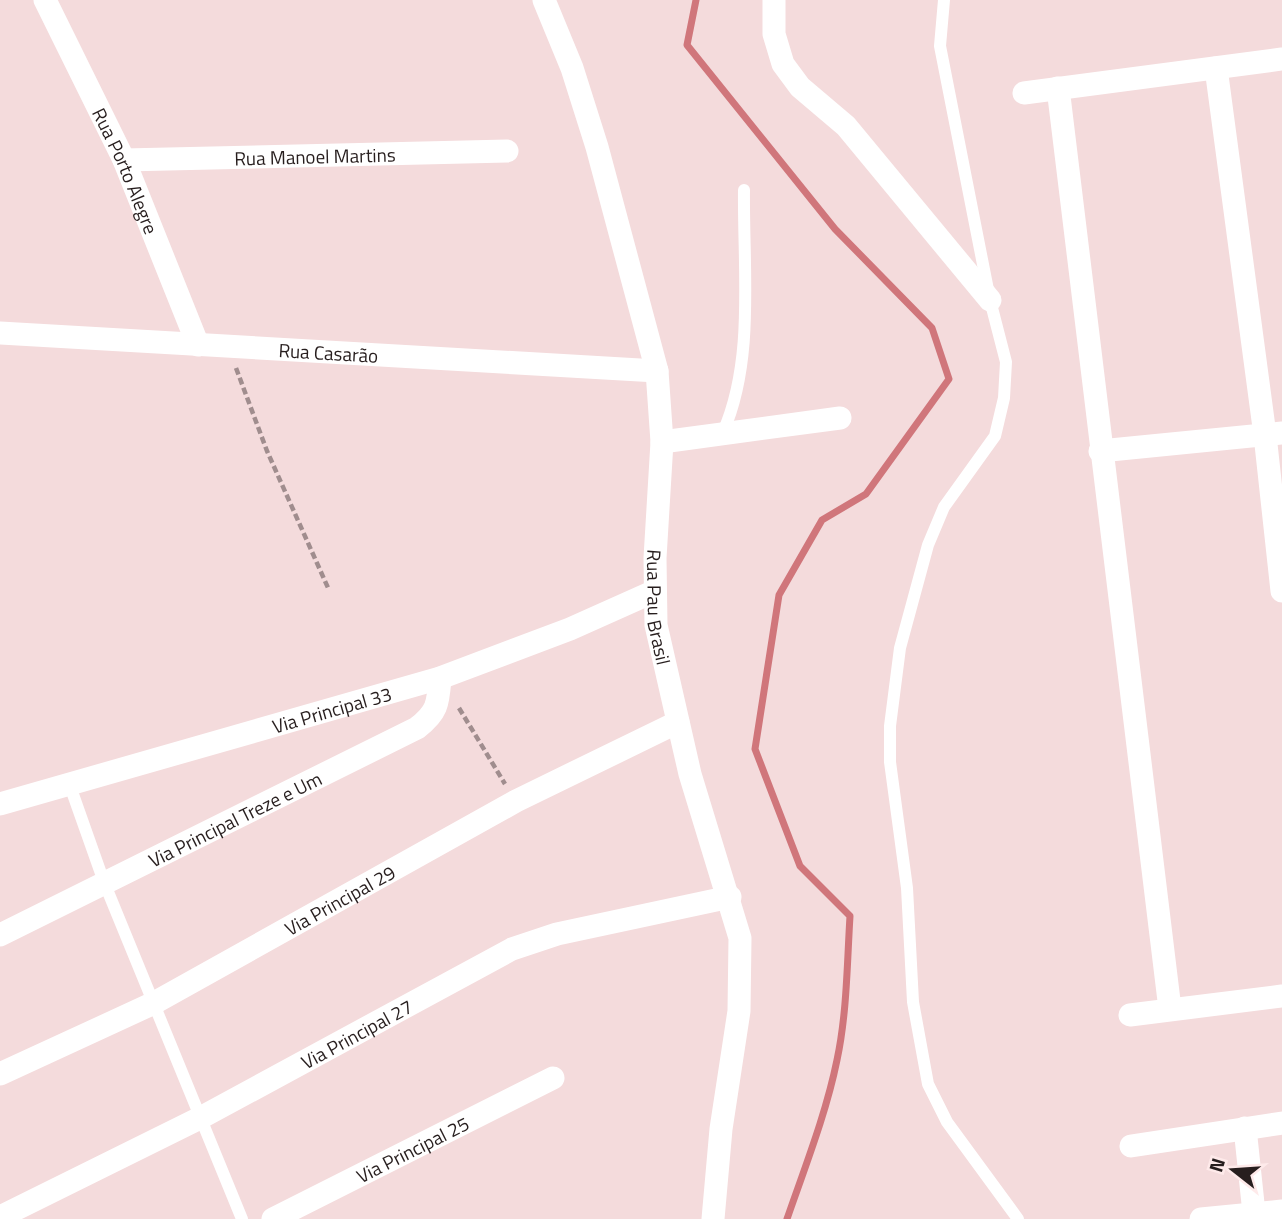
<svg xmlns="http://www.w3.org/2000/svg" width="1282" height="1219" font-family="'Titillium Web',sans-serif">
<rect width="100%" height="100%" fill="#f4dbdc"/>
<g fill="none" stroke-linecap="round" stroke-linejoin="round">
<path stroke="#d0767b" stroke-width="7" d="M696,0L687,45L835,229L932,328L949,379L866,494L822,520L779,595L755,749L800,866L850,916C847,964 847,1013 837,1060C826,1114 805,1167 787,1219"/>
<g stroke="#a08d8e" stroke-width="4.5" stroke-dasharray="7 3.5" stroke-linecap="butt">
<path d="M236,368L267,451L329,590"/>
<path d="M459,708L505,784"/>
</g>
<g stroke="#fff" stroke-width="12">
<path d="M944,0L940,46L990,300L1006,362L1004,398L995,436L944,507L928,545L900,648L890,726V762L907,888L913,1002L928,1084L947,1122L1018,1219"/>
<path d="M723,432C755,360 743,269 744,190"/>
<path d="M69,783L104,882L242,1219"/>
</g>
<g stroke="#fff" stroke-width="23">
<path id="s1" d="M45,0L124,160L198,345"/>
<path id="s2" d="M544,0L572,68L597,147L657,371L662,442L655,558L656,625L690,774L740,938L739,1011L721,1129L713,1219"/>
<path d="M774,0V34L783,64L800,87L846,126L990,300"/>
<path d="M1216,68L1265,435L1282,591"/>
<path d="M1058,88L1170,1009"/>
<path d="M1024,93L1282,59"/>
<path id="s3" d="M124,160L507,151"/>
<path id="s4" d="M0,333L657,371"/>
<path d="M662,442L840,418"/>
<path d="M1100,451L1282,433"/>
<path id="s5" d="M0,804L440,678L570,629L655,591"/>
<path id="s6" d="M0,935L417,728C438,712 438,703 440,678"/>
<path d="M1130,1015L1282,996"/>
<path id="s7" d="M0,1074L154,1003L516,801L678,722"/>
<path d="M1245,1128L1254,1213"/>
<path d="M1131,1146L1282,1123"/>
<path id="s8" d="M0,1217L202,1117L512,949L557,934L730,897"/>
<path id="s9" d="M273,1219L553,1078"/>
<path d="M1201,1219L1282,1211"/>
</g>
</g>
<g text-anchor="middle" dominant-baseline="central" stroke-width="5" stroke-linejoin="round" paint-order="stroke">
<g font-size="19" fill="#271e1e" stroke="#feeaea">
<text stroke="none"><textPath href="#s3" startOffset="191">Rua Manoel Martins</textPath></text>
<text stroke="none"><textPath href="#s1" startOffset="189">Rua Porto Alegre</textPath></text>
<text stroke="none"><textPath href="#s4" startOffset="329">Rua Casarão</textPath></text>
<text stroke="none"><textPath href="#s2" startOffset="625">Rua Pau Brasil</textPath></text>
<text stroke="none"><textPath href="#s5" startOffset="345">Via Principal 33</textPath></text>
<text stroke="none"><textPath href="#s6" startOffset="262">Via Principal Treze e Um</textPath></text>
<text stroke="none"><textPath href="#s7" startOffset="382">Via Principal 29</textPath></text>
<text stroke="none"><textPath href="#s8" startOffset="401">Via Principal 27</textPath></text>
<text stroke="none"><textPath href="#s9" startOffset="156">Via Principal 25</textPath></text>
</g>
</g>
<g transform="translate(1233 1170) rotate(287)" stroke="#feeaea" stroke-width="5" paint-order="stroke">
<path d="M0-5L12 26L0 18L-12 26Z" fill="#271e1e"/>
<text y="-10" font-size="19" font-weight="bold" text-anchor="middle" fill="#271e1e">N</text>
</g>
</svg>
